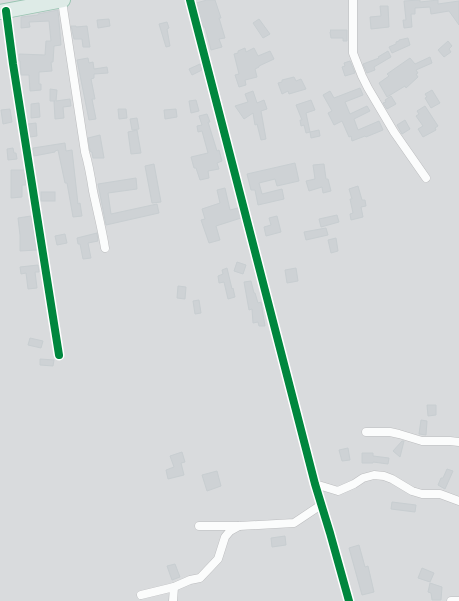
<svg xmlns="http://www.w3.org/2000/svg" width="459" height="601" font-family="Karla,sans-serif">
<rect width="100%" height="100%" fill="#e7eaee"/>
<rect fill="#d9dbdd" x="0" y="0" width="459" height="601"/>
<g fill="#ced2d5" stroke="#c8ced1">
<path d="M207,0H215L221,18H219L225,38L219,39L222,47L211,50L205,27H203L196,3Z"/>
<path d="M420,0V2L438,0V4L459,1V25L449,11L431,14L430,7L415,8V14H411L412,27L404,28L403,20H406L404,1Z"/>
<path d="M380,6H388L389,27L371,29L370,17L381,16Z"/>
<path d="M58,10L61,45L54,46L53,62H51L52,71L39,72V84H41V90L30,91L29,75H21L20,61H19V54L45,55L46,41H51L49,21L29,22L30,27L21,28V17L38,15V14Z"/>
<path d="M109,19L110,26L98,28L97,20Z"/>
<path d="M259,19L270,34L263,38L253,23Z"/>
<path d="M167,22L169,28L167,29L170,46L166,47L159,24Z"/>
<path d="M71,26H76V27L87,26L90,47H83L82,39H74Z"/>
<path d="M330,30H347V41H343V38H331L330,32L331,31Z"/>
<path d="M408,38L410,45L392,53L389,47L396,44V42L399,41V40Z"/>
<path d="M448,41L452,46L449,49L451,52L444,57L438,50Z"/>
<path d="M245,48L246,52L254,48L258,56L270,51L274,59L259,66V67L255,69L257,77L245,80L246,85L239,87L235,75L239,74L234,54L238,53V51Z"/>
<path d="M388,51L391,57L374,67L375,70L367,73L363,64L379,58L378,57Z"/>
<path d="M430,57L432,63L416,70L418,73L416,74L418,77L406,88L405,86L387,97L379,83L389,76L387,74L410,58L415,64Z"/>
<path d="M88,58L89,63L93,62L94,69L107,67L108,73L94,74V78L91,79L95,99H92L96,119L89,120L77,60Z"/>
<path d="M350,61L355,73L345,76L342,67L345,66L344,63Z"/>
<path d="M200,64L202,70L192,75L189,69Z"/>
<path d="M294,77L296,81L301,79L306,89L289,94L288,91L282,94L278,83L282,82V80Z"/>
<path d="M360,88L363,95L345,102L350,114L367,106L370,111L354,119L358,130L379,121L383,130L366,137L365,136L352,141L351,136L349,137L342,121L334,125L328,113L332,111L323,95L330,91L334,98Z"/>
<path d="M50,89L57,90L56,101L70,99L71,106L63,107L64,118L55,119L54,101H55H50Z"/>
<path d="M432,90L440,103L431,108L425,98L427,97L425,94Z"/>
<path d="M253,91L257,103L264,100L267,109L261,111L266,139L261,140L257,124L255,125L253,113L244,119L235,106L248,102L245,94Z"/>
<path d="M391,96L396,104L387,109L383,103L386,102L385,100Z"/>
<path d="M196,100L199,111L191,113L189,101Z"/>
<path d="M311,100L315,110L306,113L310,132L319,130L320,136L311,138L310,132L306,133L304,125L301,126L300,120H302L296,105Z"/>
<path d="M39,103L40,117L31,118V104Z"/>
<path d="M425,106L438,126L435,128L436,130L423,137L418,129L423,126L416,116L419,114L417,111Z"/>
<path d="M10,109L12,122L3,124L1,110Z"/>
<path d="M118,109H126L127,118L119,119Z"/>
<path d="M176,109L177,117L165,119L164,110Z"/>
<path d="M207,114L210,122H208L217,151L219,150L222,161L217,163L219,169L208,171L209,178L200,180L196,168H194L191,157L208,153L202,131L198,132L197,126L202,125L199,116Z"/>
<path d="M137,118L139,129L132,130L130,119Z"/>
<path d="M405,120L410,129L402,134L397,125Z"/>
<path d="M36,123L37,136L30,137L28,124Z"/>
<path d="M137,130L141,153L131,154L128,132Z"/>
<path d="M100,135L104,158H93L92,152H91L90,151L88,138Z"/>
<path d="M65,143L66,151L72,150L78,204L80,203L82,216L73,217L67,183H65L58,150L55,151V152L34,156L33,148Z"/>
<path d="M13,148L14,153H16L17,159L8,160L7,149Z"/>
<path d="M295,163L299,181L277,186L275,179L259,183L262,194L282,189L284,199L258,205L255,190H251L247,174Z"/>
<path d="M154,164L161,202L152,203L145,166Z"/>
<path d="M324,164L326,179H328L331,191L323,193L322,187L309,191L306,181L315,179L313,165Z"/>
<path d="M11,170H24L26,185H22V197L11,198Z"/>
<path d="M136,178L137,189L108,193L111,214L157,204L159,213L106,225L98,184Z"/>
<path d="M358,186L362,200H365L366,206L361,207L363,217L351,220L350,214L353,213L350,199H352L349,189Z"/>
<path d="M225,188L230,210L238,208L241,218L216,226L220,240L209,243L201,220L205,219L202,209L220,203L217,190Z"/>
<rect x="41" y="192" width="14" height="9"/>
<path d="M337,215L339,222L321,227L319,219Z"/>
<path d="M31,216L37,250L20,251V235L18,218Z"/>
<path d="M277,216L281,232L266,236L264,227L271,225L269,218Z"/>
<path d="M326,228L328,235L306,240L304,232Z"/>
<path d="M97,233L98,241L88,243L91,258L83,259L80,244H78L77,238Z"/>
<path d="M65,234L67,243L57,245L55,236Z"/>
<path d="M336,238L338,251L331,253L328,240Z"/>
<path d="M237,262L246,265L243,274L234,271Z"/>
<path d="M38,265L39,272H35L37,288L28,289L26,273L21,274L20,267Z"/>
<path d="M227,268L232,289L233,288L235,297L228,299L224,282L219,283L218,276L223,274L222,270Z"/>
<path d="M296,268L298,281L287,283L285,270Z"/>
<path d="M251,281L254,293H255L258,303L261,302L265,326H259L258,322L253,323L252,309L249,310L244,282Z"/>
<path d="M178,286L186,287L185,299L177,298Z"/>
<path d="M199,300L201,313L195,314L193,301Z"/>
<path d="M30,338L43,341L41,348L28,345Z"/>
<path d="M40,359L54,360L53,366L40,365Z"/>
<path d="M427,405H436V415L428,416Z"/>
<path d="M421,420L427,421L426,435L419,434Z"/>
<path d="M402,441H404L400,457L393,451Z"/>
<path d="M348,448L350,460L342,461L339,450Z"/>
<path d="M182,452L185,462L181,463L184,475L168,479L166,470L174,467L170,456Z"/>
<path d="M362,453H373V456L389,458L388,464L373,462V463H362Z"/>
<path d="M447,469L453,471L445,489L438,485L441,478H443Z"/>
<path d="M217,471L221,486L207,491L202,475Z"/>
<path d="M392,502L416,505L415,512L391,509Z"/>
<path d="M285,536L286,545L272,547L271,538Z"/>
<path d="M359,545L365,567L368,566L374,592L362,595L349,548Z"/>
<path d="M175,564L180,577L172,580L167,566Z"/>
<path d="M422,568L434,573L430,582L418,578Z"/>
<path d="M430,583L442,587L441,600H432L431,593L428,592Z"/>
</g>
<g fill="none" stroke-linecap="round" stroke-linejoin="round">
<defs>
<g id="street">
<path d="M190,0L315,484L330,533L349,601"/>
<path d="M353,0V53L362,76L368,88L394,132L426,178"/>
<path d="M62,1L85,152C89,165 91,178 93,191C97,210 102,229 105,248"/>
<path d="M6,11L13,64L59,355"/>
<path d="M366,432H390L399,434L422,441H450L459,442"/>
<path d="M315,484L338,491L354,484L363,478L374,475L384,476L392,479L412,491L422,494H440L459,501"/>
<path d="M199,526H239L294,523L321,505"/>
<path d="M141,595L174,587L190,580L200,578L218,559L225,537L230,531L239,526"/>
<path d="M173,601L174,587"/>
<path d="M451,601H459"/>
</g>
<path id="highway" d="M0,12L63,0"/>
</defs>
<use href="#street" stroke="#bcbdbf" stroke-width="9"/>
<use href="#highway" stroke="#99c5b2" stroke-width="16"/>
<use href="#street" stroke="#fbfcfc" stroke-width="8"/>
<use href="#highway" stroke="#deebe7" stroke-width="14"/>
<defs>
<g id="cycleway">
<path d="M190,0L315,484L330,533L349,601"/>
<path d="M6,11L13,64L59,355"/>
</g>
</defs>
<use href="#cycleway" stroke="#fff" stroke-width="11"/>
<use href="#cycleway" stroke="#00873e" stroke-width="8"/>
</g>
</svg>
